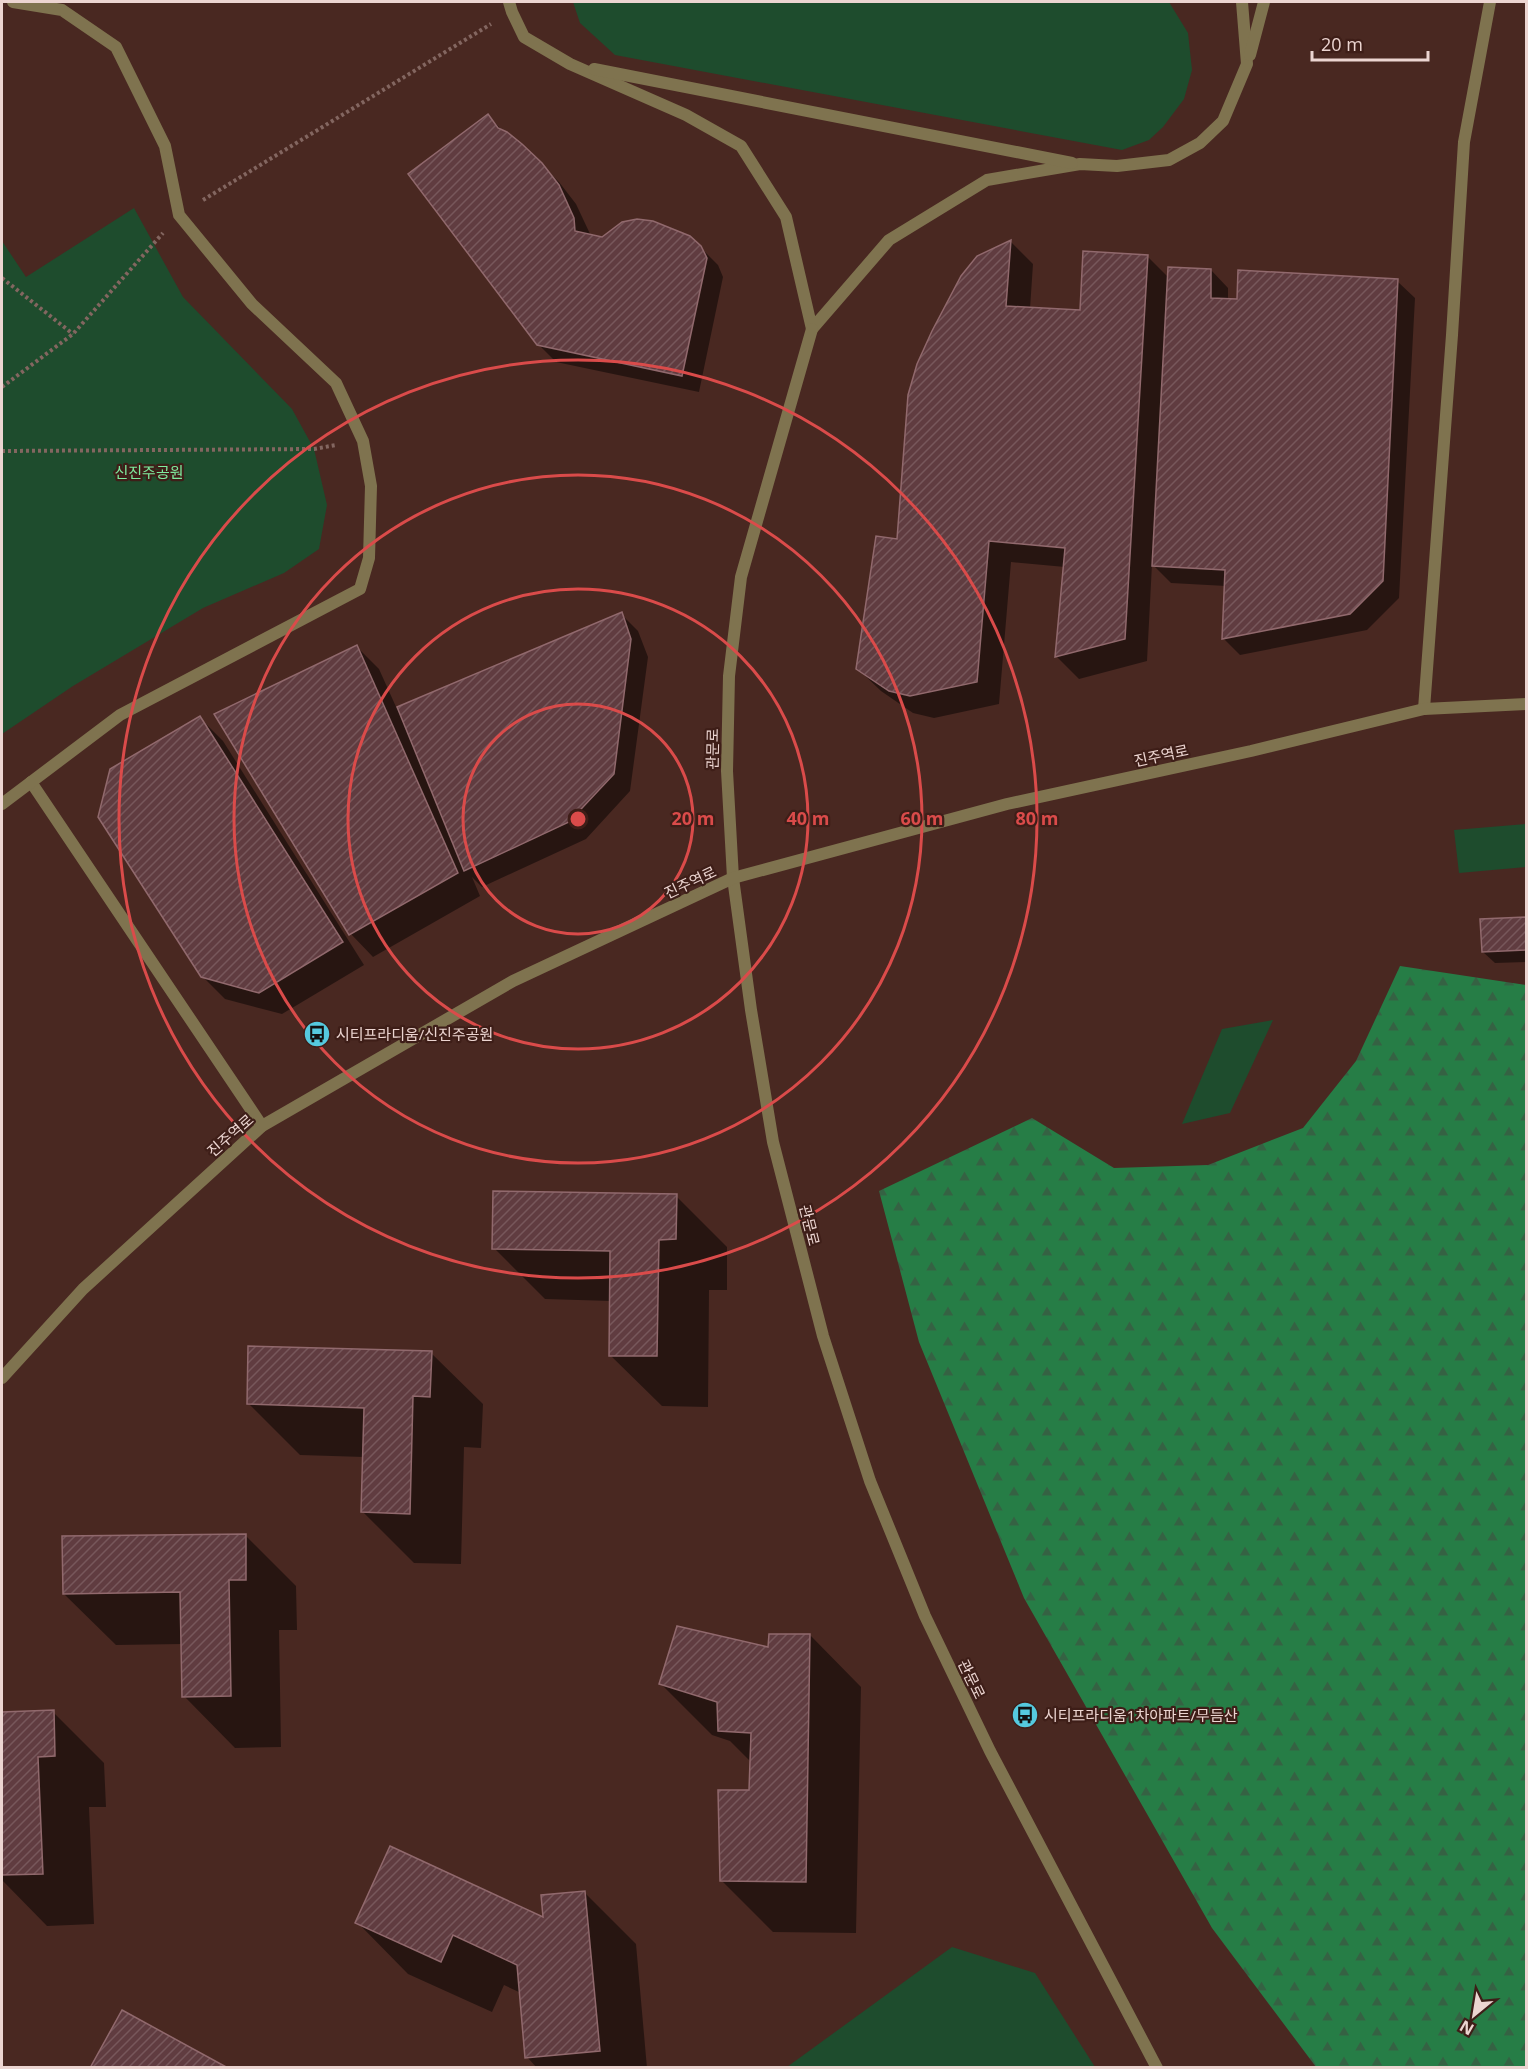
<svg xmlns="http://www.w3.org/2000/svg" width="1528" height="2069" font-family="'Open Sans','Noto Sans KR',sans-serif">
<defs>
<pattern id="forest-firs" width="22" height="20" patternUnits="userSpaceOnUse" patternTransform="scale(1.5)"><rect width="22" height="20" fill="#267d46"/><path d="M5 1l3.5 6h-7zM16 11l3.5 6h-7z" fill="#356243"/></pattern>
<pattern id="building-hatch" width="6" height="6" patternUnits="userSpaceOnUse" patternTransform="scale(1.5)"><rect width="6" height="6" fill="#603c40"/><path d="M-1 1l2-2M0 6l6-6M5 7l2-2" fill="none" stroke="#77575b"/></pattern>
</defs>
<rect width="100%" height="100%" fill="#492821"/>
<path fill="url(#forest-firs)" d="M1400,966L1526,985V2067H1316L1212,1928L1024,1598L919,1342L879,1191L1032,1118L1114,1168L1208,1165L1303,1128L1356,1061Z"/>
<g fill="#1e4c2d">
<path d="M573,2H1169L1188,33L1192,70L1184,99L1163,127L1149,140L1122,150L615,55L580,23Z"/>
<path d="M134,208L183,297L292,409L314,449L327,505L319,549L284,573L203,608L73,686L2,734V241L26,277Z"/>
<path d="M1526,824V867L1459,873L1454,830Z"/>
<path d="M1273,1020L1230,1113L1182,1124L1222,1029Z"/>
<path d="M952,1947L1035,1973L1095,2067H787Z"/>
</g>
<g fill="#0007">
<path d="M488,116L504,132L521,145L559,182L576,204L591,236L700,247L718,265L723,277L699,392L556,362L538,344Z"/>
<path d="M1011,242L1033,264L1030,309L1081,312L1147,256L1169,278L1211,270L1228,288V300L1397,281L1415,298L1399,598L1367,630L1240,655L1223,638L1226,586L1171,583L1152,564L1147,661L1079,679L1057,657L1065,567L1011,562L999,704L934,718L913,713L881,691L858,669L899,541L978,257Z"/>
<path d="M621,614L638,631L648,657L630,791L586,839L482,887L472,877L480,896L373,957L351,934L217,715L357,647L379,669L397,709Z"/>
<path d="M200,718L223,741L364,965L282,1014L225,999L202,976Z"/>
<path d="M1526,919V962L1495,963L1483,952L1482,921Z"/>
<path d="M676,1196L727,1247V1290H709L708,1407L662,1406L610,1355L611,1301L545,1299L494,1248Z"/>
<path d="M431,1353L483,1404L481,1448L464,1447L461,1564L414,1563L363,1512L364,1457L300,1455L248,1403Z"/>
<path d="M245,1535L296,1586L297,1630H279L281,1747L235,1748L184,1696L183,1644L116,1645L64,1594Z"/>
<path d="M810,1635L861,1687L856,1933L773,1932L721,1880L750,1791L751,1762L730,1741L712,1735L661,1684Z"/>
<path d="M53,1712L104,1763L106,1807H89L94,1924L47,1926L2,1880V1714Z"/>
<path d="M584,1892L636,1944L647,2068H537L527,2057L521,1993L504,1985L492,2012L408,1974L357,1922L545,1920Z"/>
</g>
<g fill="url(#building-hatch)" stroke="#91696d" stroke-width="1.5">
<path d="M488,114L498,128L507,132L522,144L542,163L559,185L574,218L575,231L602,237L622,222L637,219L653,221L690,236L701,246L707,258L682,376L537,345L408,174Z"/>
<path d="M1011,240L1006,306L1080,310L1083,251L1148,255L1125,639L1055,657L1065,548L989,541L977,682L910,696L889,691L856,669L876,536L897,539L908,395L917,364L932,331L961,276L977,256Z"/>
<path d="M1168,267L1211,269V298L1237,299L1238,270L1398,279L1383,581L1350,614L1222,639L1225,570L1152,566Z"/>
<path d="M622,612L631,639L614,774L569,822L464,871L397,707Z"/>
<path d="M357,645L458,873L349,935L214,714Z"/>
<path d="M200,716L343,942L259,993L201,977L98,817L110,769Z"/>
<path d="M1526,917V950L1482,952L1480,919Z"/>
<path d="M493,1191L677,1194L676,1239L659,1240L657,1356H609L610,1251L492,1249Z"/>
<path d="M248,1346L432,1351L430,1397L413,1396L410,1514L361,1512L364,1408L247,1404Z"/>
<path d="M246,1534V1580H229L231,1696L182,1697L180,1592L63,1594L62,1536Z"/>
<path d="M677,1626L768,1647L769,1634H810L806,1882L720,1881L718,1790H749L751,1733L718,1731L717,1702L659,1684Z"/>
<path d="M54,1710L55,1756L38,1757L43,1874L2,1875V1712Z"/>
<path d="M390,1846L543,1917L541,1895L585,1891L600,2051L525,2058L517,1965L453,1935L441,1962L355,1923Z"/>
<path d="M122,2010L228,2068H90Z"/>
</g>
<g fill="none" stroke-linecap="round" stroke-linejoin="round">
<g stroke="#836660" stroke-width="4" stroke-dasharray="3 3" stroke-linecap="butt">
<path d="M203,200L491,24"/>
<path d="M2,278L73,334"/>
<path d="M2,387L73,334L163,233"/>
<path d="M2,451L314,449L336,445"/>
</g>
<g stroke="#7f734f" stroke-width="12">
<path d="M509,2L512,12L524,37L570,64L686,115L741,146L786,217L812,329L889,240L987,180L1080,164L1117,166L1169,160L1200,143L1223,121L1247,64L1242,2"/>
<path d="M1250,55L1264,2"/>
<path d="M594,69L1072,163"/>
</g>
<g stroke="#7f734f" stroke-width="12">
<path d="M31,782L262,1126"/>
<path d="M2,804L120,715L360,589L369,558L371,486L363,441L336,383L252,304L179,215L165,146L116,47L62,10L13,2"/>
</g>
<g stroke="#7f734f" stroke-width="12">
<path d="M812,329L741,577L729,676L727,771L733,878L751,1010L773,1142L823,1336L870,1481L925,1616L990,1751L1157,2068"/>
<path d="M1424,709L1452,335L1464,142L1490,2"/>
<path d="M2,1378L83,1289L262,1126L513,981L733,878L1007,804L1251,751L1424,709L1526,704"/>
</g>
</g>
<g fill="none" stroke="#da4b4a" stroke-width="3">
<circle cx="578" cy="819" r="115"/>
<circle cx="578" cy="819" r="230"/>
<circle cx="578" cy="819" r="344"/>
<circle cx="578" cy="819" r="459"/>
</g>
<defs>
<symbol id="bus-disc" viewBox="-11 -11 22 22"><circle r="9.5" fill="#55cadf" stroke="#3e1e18"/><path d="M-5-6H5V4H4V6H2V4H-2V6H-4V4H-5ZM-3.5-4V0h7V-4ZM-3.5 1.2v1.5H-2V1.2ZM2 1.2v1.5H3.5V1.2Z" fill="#111"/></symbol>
</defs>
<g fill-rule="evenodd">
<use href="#bus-disc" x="302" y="1019" width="30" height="30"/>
<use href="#bus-disc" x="1010" y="1700" width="30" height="30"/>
</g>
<g text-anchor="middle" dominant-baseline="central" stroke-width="4.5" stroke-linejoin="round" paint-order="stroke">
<g font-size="15" fill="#7eec9f" stroke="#3e1e18">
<text x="149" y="472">신진주공원</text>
</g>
<g font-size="15" fill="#ecd5d1" stroke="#3e1e18">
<text transform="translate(712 749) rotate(-89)">관문로</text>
<text transform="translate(1161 755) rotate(-12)">진주역로</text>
<text transform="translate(690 882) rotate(-25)">진주역로</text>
<text transform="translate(230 1135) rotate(-41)">진주역로</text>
<text transform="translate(810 1225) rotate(76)">관문로</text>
<text transform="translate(972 1679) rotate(64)">관문로</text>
</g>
<g font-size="15" fill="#ecd5d1" stroke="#3e1e18" text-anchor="start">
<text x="336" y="1034">시티프라디움/신진주공원</text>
<text x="1044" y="1715">시티프라디움1차아파트/무듬산</text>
</g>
</g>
<circle cx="578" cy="819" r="9" fill="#da4b4a" stroke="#3e1e18" stroke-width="3"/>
<g font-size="18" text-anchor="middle" font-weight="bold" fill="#da4b4a" stroke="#3e1e18" stroke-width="4.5" stroke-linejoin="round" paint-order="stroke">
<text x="693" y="825">20 m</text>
<text x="808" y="825">40 m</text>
<text x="922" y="825">60 m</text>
<text x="1037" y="825">80 m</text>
</g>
<rect width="1528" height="2069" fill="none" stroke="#ecd5d1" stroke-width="6"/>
<g transform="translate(1474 2015) rotate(210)" stroke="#3e1e18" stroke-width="4.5" paint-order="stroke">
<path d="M0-4.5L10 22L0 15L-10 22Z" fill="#ecd5d1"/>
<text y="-9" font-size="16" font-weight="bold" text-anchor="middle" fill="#ecd5d1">N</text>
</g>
<path d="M1312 51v9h116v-9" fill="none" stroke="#ecd5d1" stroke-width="3"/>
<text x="1321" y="51" font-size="18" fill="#ecd5d1" stroke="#3e1e18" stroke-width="4.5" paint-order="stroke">20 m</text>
</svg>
